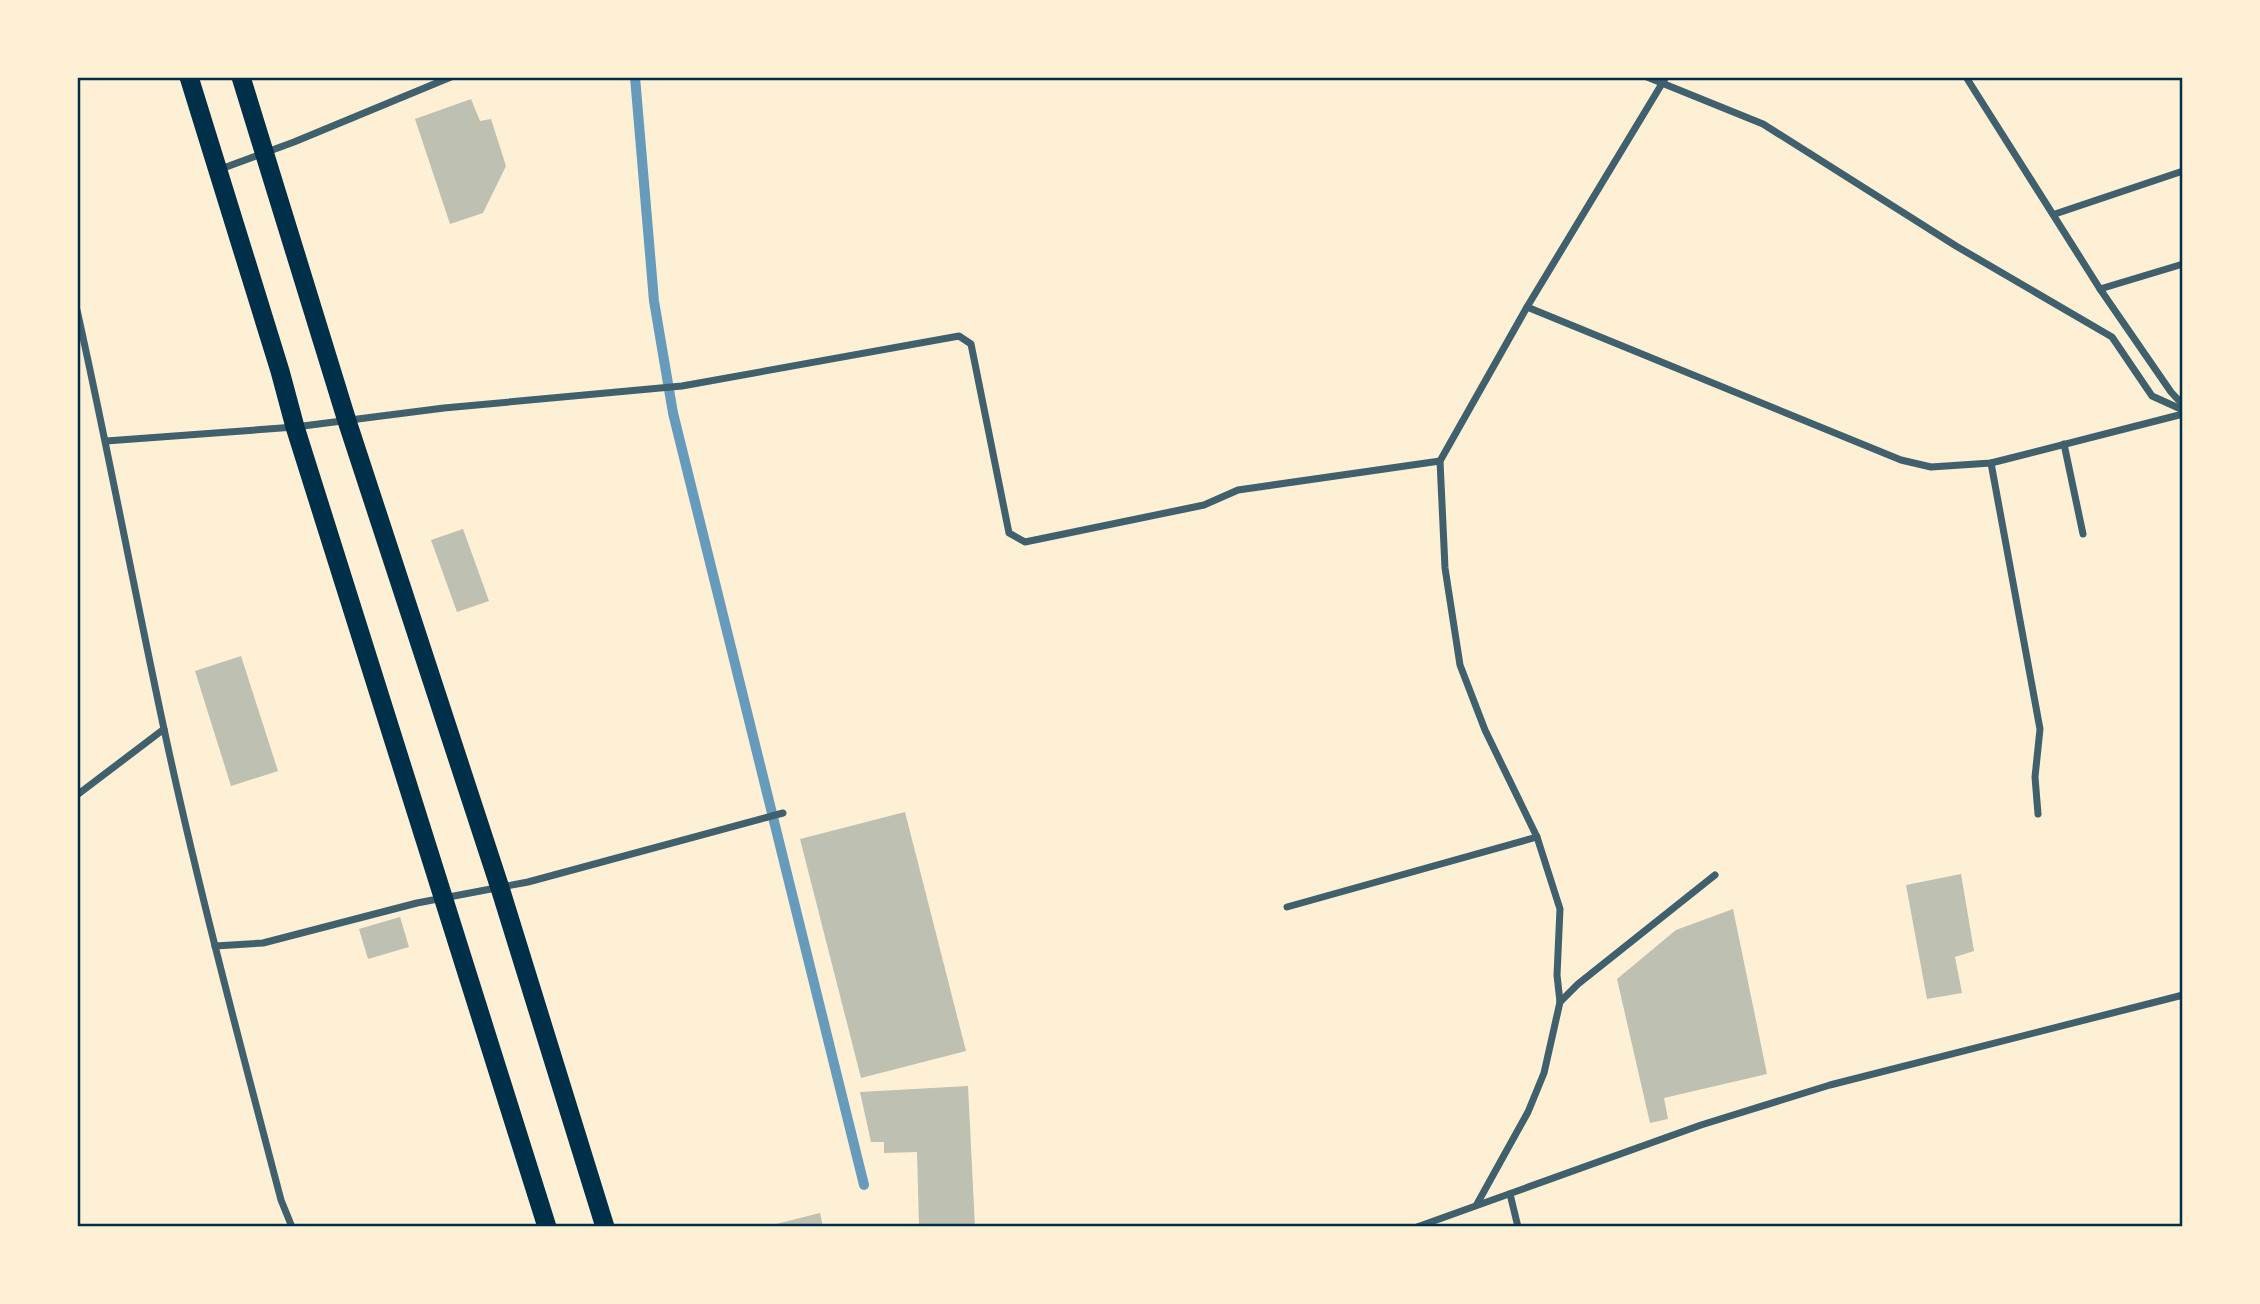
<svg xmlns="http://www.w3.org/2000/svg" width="2260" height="1304" font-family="'Roboto Condensed',sans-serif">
<rect width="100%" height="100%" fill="#fdf0d5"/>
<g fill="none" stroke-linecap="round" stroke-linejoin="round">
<path stroke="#669bbc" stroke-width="10" d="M635,77L654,301L673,413L864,1185"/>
</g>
<g fill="#bec0b2">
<path d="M471,99L480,121L491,119L506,166L483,213L450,224L415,119Z"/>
<path d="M463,529L489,601L457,612L431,540Z"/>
<path d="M241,656L278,771L231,786L195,671Z"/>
<path d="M905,812L966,1051L861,1078L800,839Z"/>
<path d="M1961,874L1974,951L1955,957L1962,993L1927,999L1906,885Z"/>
<path d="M1733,909L1767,1074L1664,1098L1668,1119L1650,1123L1617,979L1676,930Z"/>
<path d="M400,917L409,947L368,959L359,929Z"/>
<path d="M968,1086L975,1227H919L917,1152L884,1153V1142H871L860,1092Z"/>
<path d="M820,1213L823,1227H769L768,1226Z"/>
</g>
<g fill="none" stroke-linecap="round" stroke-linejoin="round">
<g stroke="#3f606c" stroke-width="7">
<path d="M1647,77L1763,124L1956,246L2112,337L2152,396L2183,410"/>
<path d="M1966,77L2100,289L2171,392L2183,405"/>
<path d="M218,170L294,142L451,77"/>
<path d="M2055,214L2183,171"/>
<path d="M2100,289L2183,264"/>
<path d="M1527,307L1901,460L1931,467L1991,463L2183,414"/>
<path d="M77,310C108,449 134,589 164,729C198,887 240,1044 281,1200L292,1227"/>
<path d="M106,441L295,427L444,408L682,386L959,336L971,344L1009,533L1025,542L1204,505L1238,490L1440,461L1527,307L1666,77"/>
<path d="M2064,444L2083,534"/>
<path d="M1440,461L1445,568L1460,665L1485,730L1537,837L1560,909L1557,975L1560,1002L1544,1073L1528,1112L1477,1204"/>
<path d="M1991,463L2040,729L2035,777L2038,814"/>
<path d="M77,795L164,729"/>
<path d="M1287,907L1537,837"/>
<path d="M215,946L263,943L417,903L528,882L783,813"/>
<path d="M1560,1002L1578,984L1715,875"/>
<path d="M1510,1194L1518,1227"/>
<path d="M1417,1227L1701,1125L1830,1085L2183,995"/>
</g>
<g stroke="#003049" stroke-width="19">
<path d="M189,77L280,371L295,427L547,1227"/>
<path d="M241,77L347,421L500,888L605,1227"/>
</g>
</g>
<rect width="2260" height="1304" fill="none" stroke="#fdf0d5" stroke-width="158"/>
<rect x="79" y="79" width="2102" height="1146" fill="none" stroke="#003049" stroke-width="2.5"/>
</svg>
